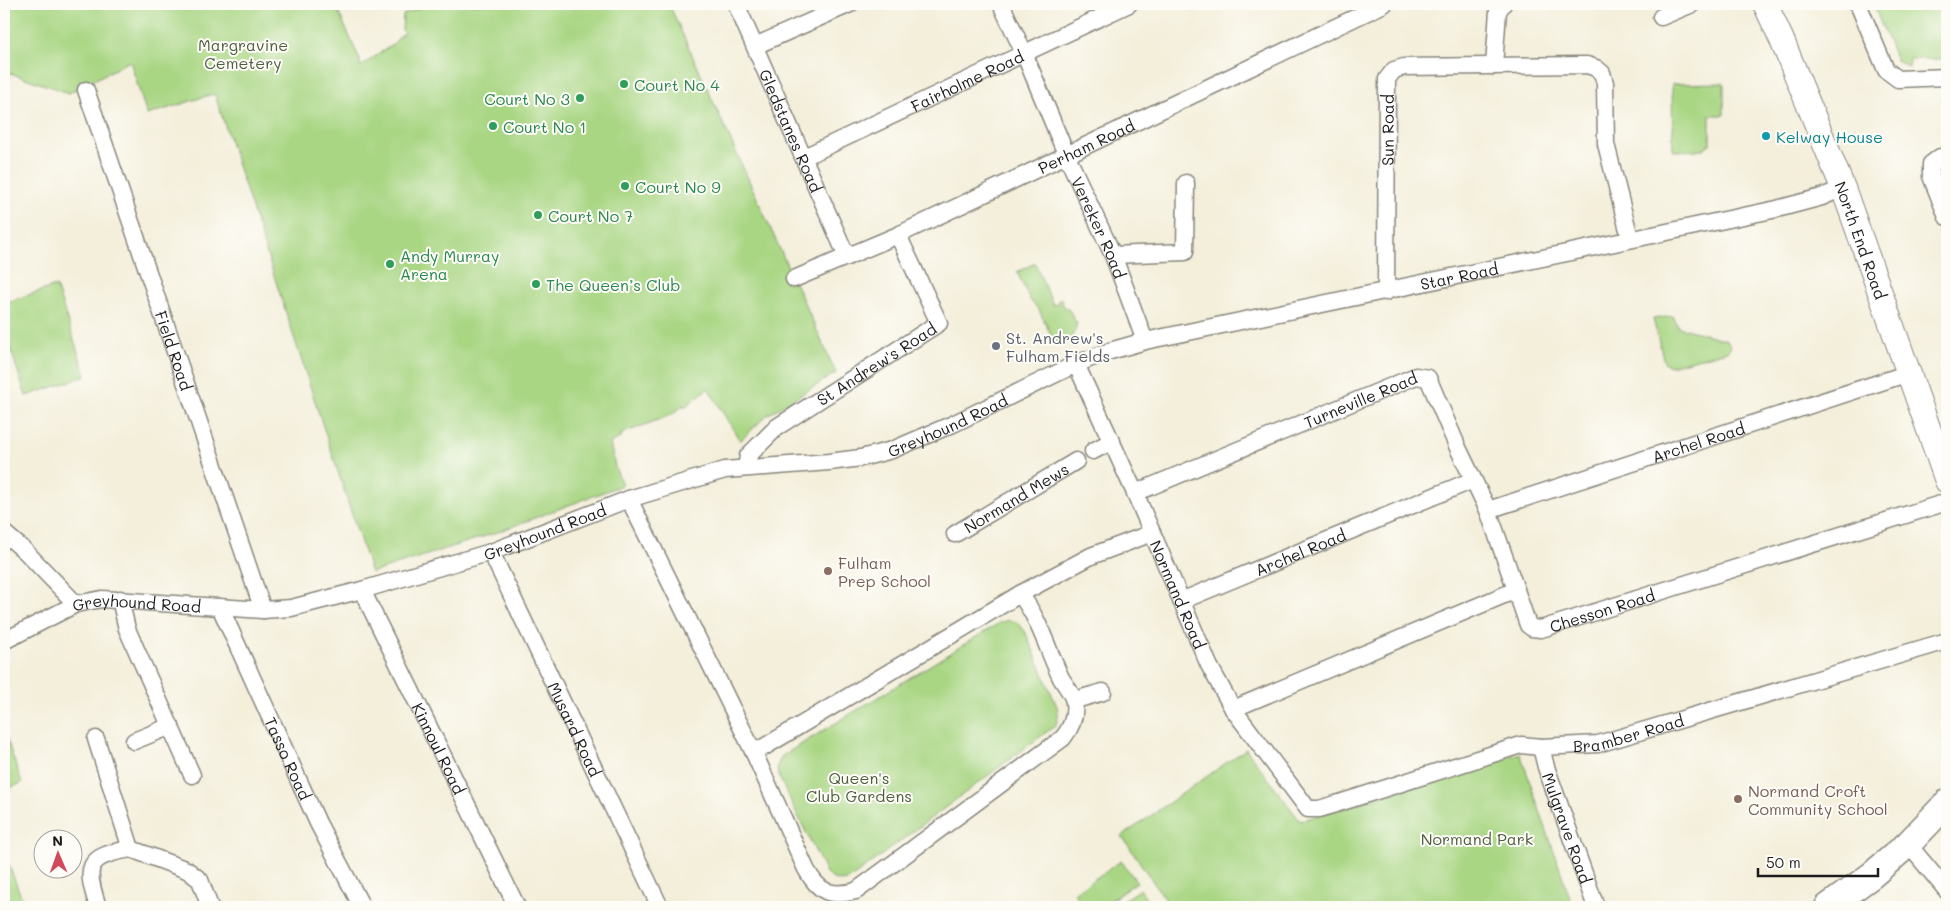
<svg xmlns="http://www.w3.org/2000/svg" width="1951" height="911" font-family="Mali,sans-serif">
<rect width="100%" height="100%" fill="#fdfcf7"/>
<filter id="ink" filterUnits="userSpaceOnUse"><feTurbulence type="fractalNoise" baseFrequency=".02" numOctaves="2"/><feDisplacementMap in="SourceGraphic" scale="10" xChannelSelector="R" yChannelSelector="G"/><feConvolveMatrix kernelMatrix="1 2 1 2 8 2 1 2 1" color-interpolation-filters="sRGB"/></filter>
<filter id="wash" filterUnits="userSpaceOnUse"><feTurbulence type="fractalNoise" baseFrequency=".0096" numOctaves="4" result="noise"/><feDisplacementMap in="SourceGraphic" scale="20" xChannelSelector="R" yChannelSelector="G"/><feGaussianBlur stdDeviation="1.12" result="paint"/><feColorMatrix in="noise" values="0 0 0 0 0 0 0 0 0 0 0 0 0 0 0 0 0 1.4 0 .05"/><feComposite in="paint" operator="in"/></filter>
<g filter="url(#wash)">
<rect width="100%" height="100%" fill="#f4efdb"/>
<g fill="#a9d683" stroke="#627950">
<path d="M4,4H335L360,60V67L393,44L404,32L402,30L403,15L429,4H669L836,373L766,416L740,441L708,388L685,407L684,405L671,415L621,434L622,437L610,443L615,467L622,485L495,533L371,573L215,95L213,94L147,115L130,61L69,93L4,71Z"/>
<path d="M1873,4H1943L1944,59H1909V67L1896,60Z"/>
<path d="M1724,83V115H1710V144L1702,150L1673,151L1672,84Z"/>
<path d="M1946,163H1947V202L1937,172Z"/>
<path d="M1035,263L1053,305L1057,304L1058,300L1061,298L1063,305L1070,311L1075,322H1077L1075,331L1073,333L1072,339L1070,342L1059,341L1056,345L1039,310L1030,300L1017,272Z"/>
<path d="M56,286L86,376L26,396L4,329V303Z"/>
<path d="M1673,316L1678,327L1727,340L1731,347L1727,351L1670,366L1664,362L1653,319Z"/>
<path d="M1008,620L1017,622L1025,631L1058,709V717L1056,725L848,880C838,882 831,880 825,871L778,775L777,766L782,756L999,623Z"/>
<path d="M4,734H5L22,783L4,790Z"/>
<path d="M1246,749L1300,821L1520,753L1573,907H1170L1122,836Z"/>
<path d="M4,852L25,907H4Z"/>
<path d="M1121,861L1137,882L1101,907H1084L1074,893Z"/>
<path d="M1140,889L1152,907H1113Z"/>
</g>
</g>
<g filter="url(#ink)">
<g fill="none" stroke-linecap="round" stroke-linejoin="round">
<defs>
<g id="street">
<path id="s1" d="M736,4L847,257"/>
<path id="s2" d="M1001,4L1024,53L1066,154L1113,255L1145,341"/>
<path d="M1858,4L1886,70L1898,79L1947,77"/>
<path d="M1661,17L1692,4"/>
<path d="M755,46L850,4"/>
<path d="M1494,66L1498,11L1503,4"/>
<path id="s3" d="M86,90L263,610"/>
<path id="s4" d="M804,157L1129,4"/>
<path d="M1947,157H1940L1931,164V176L1947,217"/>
<path d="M1113,255L1185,252L1186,183"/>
<path id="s5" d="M794,279L898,235L1384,4"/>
<path id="s6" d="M1386,292L1387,79L1394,70L1404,67L1587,65L1596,68L1602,73L1605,83L1606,144L1630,238"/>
<path id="s7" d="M1076,364L1135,493L1209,665L1233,709L1308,809H1319L1336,804L1521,745L1541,747L1598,744L1947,641"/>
<path d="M1093,451L1112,441"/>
<path id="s8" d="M746,468L748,456L777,427L939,323L898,235"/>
<path id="s9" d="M1135,493L1416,376L1428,378L1458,448L1488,510L1516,590"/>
<path d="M629,499L754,753L806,869C819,893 830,897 856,891L1063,738C1071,728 1076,715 1074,702C1073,694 1065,685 1061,678C1047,649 1040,620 1020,594L1091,556L1152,533"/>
<path id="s10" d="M1488,510L1909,373"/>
<path d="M4,533L25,551L76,604"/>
<path id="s11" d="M955,534L1076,461"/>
<path id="s12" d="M491,552L660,907"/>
<path id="s13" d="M362,590L517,907"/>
<path d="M120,599L127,629L192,775"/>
<path id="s14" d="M1181,601L1473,480"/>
<path id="s15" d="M220,607L318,823L362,907"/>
<path id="s16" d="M4,641L76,604L102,599L263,610L291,608L362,590L491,552L629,499L725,470L829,462L861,458L892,450L953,424L1076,364L1110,351L1145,341L1777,209L1822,197L1843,188"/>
<path d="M1075,700L1103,692"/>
<path id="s17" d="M1233,709L1516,590L1528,625L1532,628L1541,629L1947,502"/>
<path d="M96,739L131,849L187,870L200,880L210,907"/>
<path d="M134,741L171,726"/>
<path id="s18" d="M1541,747L1546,767L1596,907"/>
<path d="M754,753L1020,594"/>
<path d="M1908,844L1947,891"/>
<path d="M98,907C85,867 85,856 131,849"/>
</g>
<g id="secondary">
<path id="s19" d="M1765,4L1781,38L1843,188L1947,481"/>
</g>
<path id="primary" d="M1828,907L1872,875L1908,844L1947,803"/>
</defs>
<use href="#street" stroke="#88867c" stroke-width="19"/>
<use href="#secondary" stroke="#88867c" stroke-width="26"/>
<use href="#primary" stroke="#88867c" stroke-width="29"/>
<use href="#street" stroke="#fff" stroke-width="16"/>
<use href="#secondary" stroke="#fff" stroke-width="24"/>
<use href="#primary" stroke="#fff" stroke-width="26"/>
</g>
</g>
<g fill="#2e9e5b" stroke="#fdfcf7" stroke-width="2">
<circle cx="624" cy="84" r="5"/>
<circle cx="580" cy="98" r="5"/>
<circle cx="493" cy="126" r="5"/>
<circle cx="625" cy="186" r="5"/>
<circle cx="538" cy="215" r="5"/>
<circle cx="390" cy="264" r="5"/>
<circle cx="536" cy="284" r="5"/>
</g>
<circle fill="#0f9aa8" stroke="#fdfcf7" stroke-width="2" cx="1766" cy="136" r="5"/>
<circle fill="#6b7280" stroke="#fdfcf7" stroke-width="2" cx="996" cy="346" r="5"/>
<g fill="#8d6e63" stroke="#fdfcf7" stroke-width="2">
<circle cx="828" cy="571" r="5"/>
<circle cx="1738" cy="799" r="5"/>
</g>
<g text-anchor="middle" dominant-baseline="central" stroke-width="4" stroke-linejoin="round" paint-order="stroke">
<g font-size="16" fill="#4d5d40" stroke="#fdfcf7">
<text x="243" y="44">Margravine<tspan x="243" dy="18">Cemetery</tspan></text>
<text x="859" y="777">Queen's<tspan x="859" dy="18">Club Gardens</tspan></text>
<text x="1477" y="838">Normand Park</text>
</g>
<g font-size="16" fill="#1c1c1c" stroke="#fdfcf7">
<text stroke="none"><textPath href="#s4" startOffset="180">Fairholme Road</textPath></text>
<text stroke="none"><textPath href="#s6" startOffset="162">Sun Road</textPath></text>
<text stroke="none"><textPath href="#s1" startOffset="138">Gledstanes Road</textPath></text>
<text stroke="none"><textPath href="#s5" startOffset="321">Perham Road</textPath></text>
<text stroke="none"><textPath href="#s2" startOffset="244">Vereker Road</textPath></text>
<text stroke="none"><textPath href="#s19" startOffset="255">North End Road</textPath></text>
<text stroke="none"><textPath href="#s16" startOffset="1518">Star Road</textPath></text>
<text stroke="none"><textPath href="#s3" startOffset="275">Field Road</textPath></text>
<text stroke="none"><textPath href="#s8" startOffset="171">St Andrew's Road</textPath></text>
<text stroke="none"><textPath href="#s9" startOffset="244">Turneville Road</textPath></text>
<text stroke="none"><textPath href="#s16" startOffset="982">Greyhound Road</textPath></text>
<text stroke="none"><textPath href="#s10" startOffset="221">Archel Road</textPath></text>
<text stroke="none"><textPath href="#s11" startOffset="71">Normand Mews</textPath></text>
<text stroke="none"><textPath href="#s16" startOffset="562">Greyhound Road</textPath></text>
<text stroke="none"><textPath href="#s14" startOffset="129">Archel Road</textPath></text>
<text stroke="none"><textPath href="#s7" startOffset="252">Normand Road</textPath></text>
<text stroke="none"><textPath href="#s16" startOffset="142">Greyhound Road</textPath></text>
<text stroke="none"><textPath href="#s17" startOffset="422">Chesson Road</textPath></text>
<text stroke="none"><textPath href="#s12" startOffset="196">Musard Road</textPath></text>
<text stroke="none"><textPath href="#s7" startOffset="836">Bramber Road</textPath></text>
<text stroke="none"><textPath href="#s13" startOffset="176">Kinnoul Road</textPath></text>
<text stroke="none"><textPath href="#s15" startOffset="166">Tasso Road</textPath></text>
<text stroke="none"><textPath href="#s18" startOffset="85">Mulgrave Road</textPath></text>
</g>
<g font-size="16" fill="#27864d" stroke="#fdfcf7" text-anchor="start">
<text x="634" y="84">Court No 4</text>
<text x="570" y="98" text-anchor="end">Court No 3</text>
<text x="503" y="126">Court No 1</text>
<text x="635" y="186">Court No 9</text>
<text x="548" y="215">Court No 7</text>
<text x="400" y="255">Andy Murray<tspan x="400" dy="18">Arena</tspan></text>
<text x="546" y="284">The Queen’s Club</text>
</g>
<g font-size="16" fill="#0d838f" stroke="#fdfcf7" text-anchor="start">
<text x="1776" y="136">Kelway House</text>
</g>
<g font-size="16" fill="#5b616d" stroke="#fdfcf7" text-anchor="start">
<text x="1006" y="337">St. Andrew's<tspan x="1006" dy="18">Fulham Fields</tspan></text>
</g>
<g font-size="16" fill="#785e54" stroke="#fdfcf7" text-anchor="start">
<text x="838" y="562">Fulham<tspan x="838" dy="18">Prep School</tspan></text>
<text x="1748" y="790">Normand Croft<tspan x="1748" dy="18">Community School</tspan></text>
</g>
</g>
<rect width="1951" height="911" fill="none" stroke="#fdfcf7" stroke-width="20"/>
<g transform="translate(58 854) rotate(358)"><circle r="24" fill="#fdfcf7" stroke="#a3a29f"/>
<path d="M0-4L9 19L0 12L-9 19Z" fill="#d1495b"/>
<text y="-8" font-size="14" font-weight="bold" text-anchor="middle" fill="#1c1c1c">N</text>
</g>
<path d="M1758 868v8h120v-8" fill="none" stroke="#1c1c1c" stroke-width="2.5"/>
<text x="1766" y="868" font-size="15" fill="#1c1c1c" stroke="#fdfcf7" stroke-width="4" paint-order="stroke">50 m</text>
</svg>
